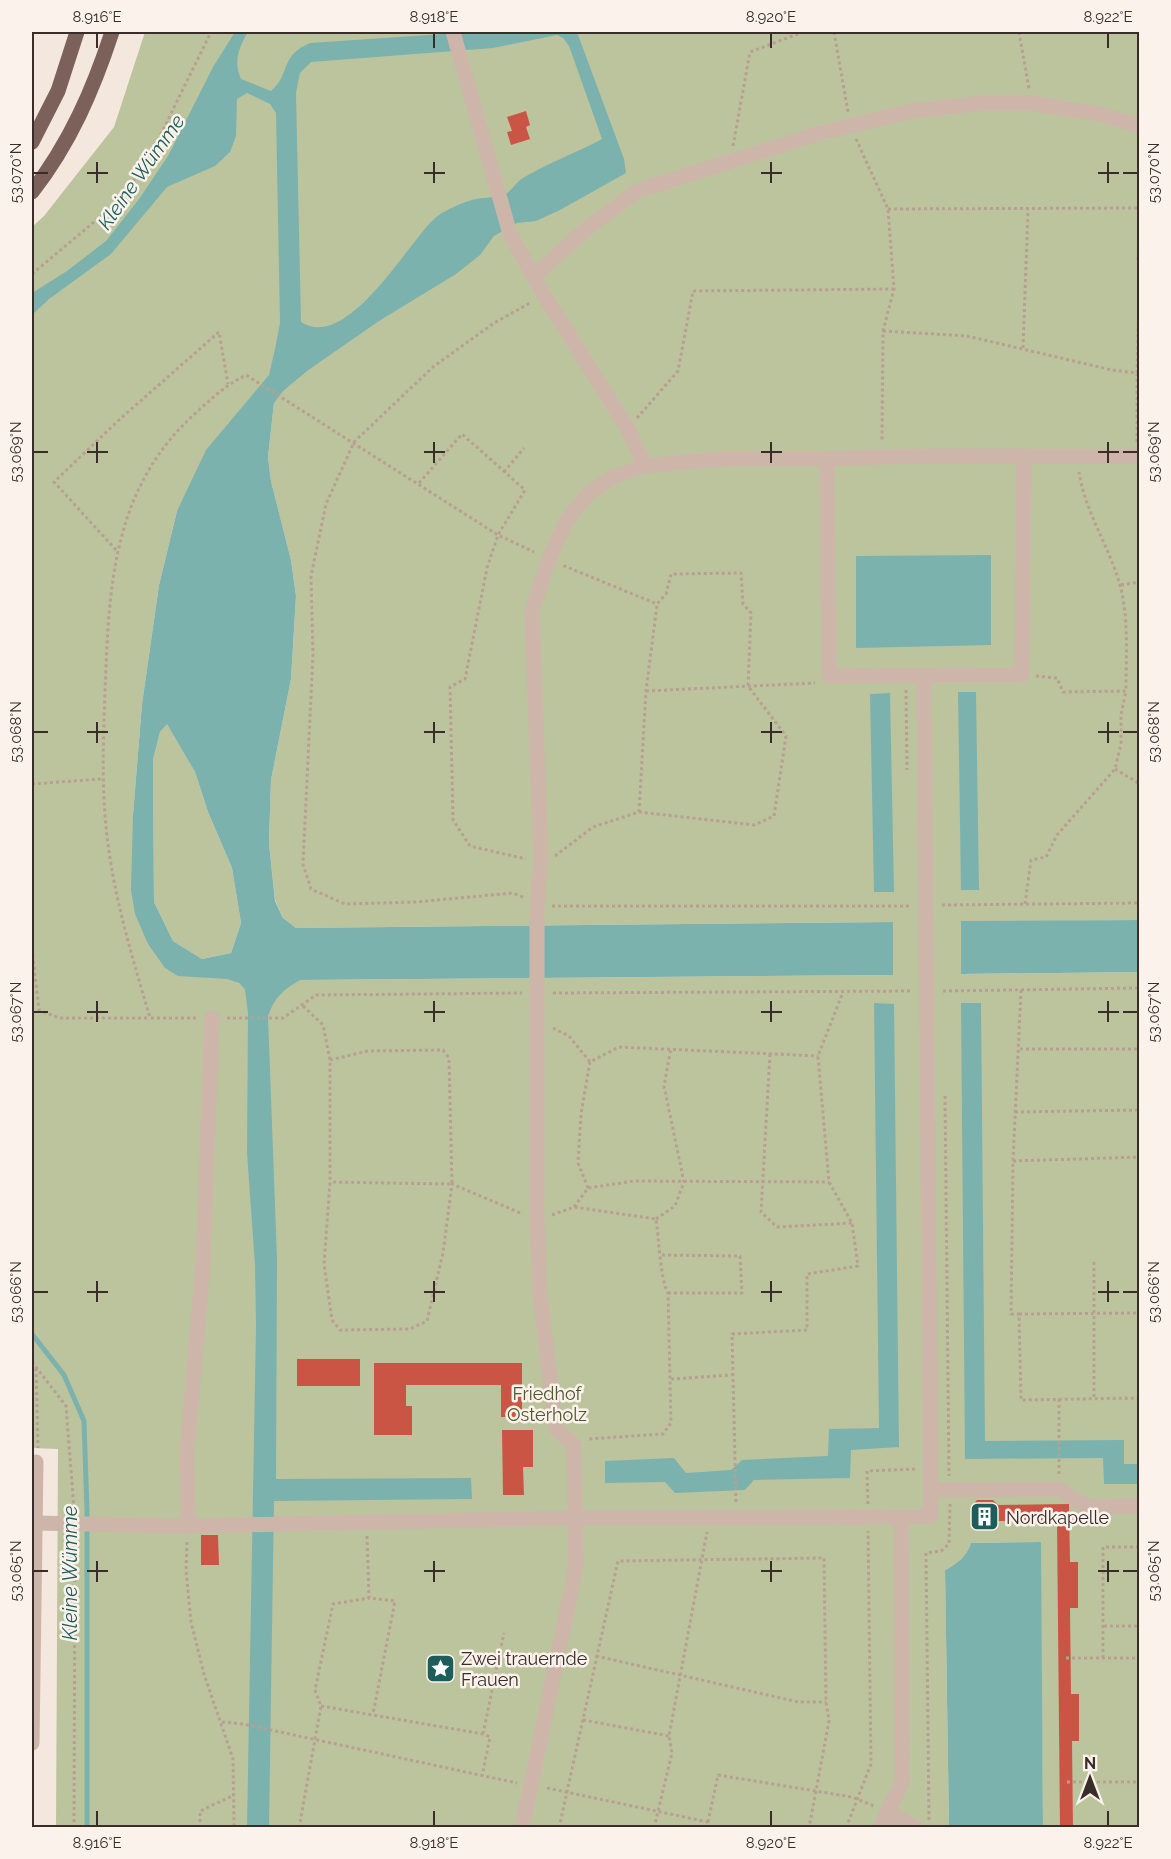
<svg xmlns="http://www.w3.org/2000/svg" width="1171" height="1859" font-family="Raleway,sans-serif">
<rect width="100%" height="100%" fill="#f4e7de"/>
<g fill="#bcc49d" fill-rule="evenodd">
<path d="M145,32H1139V920L961,922V974L1139,972V1827H1043L1040,1542L971,1543C966,1557 958,1563 945,1570L949,1827H56L58,1449L32,1448V227L44,216L114,127ZM274,403L268,457L271,481L291,560L296,596L291,679L271,780L269,843L275,900L283,918L296,928L892,922L893,975L299,980L285,989L272,1003L245,990L239,983L148,944L133,815L142,704L159,585L177,511Z"/>
<path d="M167,723L195,772L208,812L232,868L241,923L231,953L202,959L173,941L154,902L153,760L160,732Z"/>
</g>
<g fill="#7cb2ae" fill-rule="evenodd">
<path d="M235,32H248C239,47 233,62 241,79L271,91C291,74 279,56 310,43L473,32H577L624,159L626,173L560,210L536,221L517,223L494,236L480,255L456,274L379,321L307,371L283,391L274,403L268,457L271,481L291,560L296,596L291,679L271,780L269,843L275,901L283,918L296,928L893,922V975L300,980C284,989 274,998 268,1016L277,1259L276,1479L471,1478L472,1499L274,1501L269,1827H247L256,1326L255,1265L247,1153L248,1013L245,990L239,983L227,979L178,976L165,968L148,944L135,914L131,890L133,815L142,704L159,585L177,511L206,450L269,375L275,349L280,323L276,113L270,104L247,93L237,99L236,136L230,152L215,166L167,187L111,254L49,299L32,315V293L67,271L106,241L139,199L168,156L213,67ZM557,35L563,38L569,46L602,139C578,152 541,166 520,180C515,184 512,190 507,193C497,198 487,197 476,199C465,201 443,211 435,218C407,244 347,352 301,322L296,93L300,73L311,62L493,48ZM167,724L195,772L208,812L232,868L241,923L231,953L202,959L173,941L154,902L153,760L160,732Z"/>
<path d="M991,555V645L856,648V556Z"/>
<path d="M958,692H976L979,890H961Z"/>
<path d="M890,693L894,892H874L870,694Z"/>
<path d="M1139,920V972L961,974V921Z"/>
<path d="M874,1003L894,1004L899,1447L851,1450L850,1478L754,1480L745,1490L675,1493L665,1482L605,1483V1461L674,1458L686,1473L731,1470L742,1460L828,1456L829,1429L879,1428Z"/>
<path d="M961,1003H981L985,1441L1124,1440V1464H1139V1484H1104L1103,1458L965,1459Z"/>
<path d="M1041,1542L1043,1827H949L945,1570C958,1563 966,1557 971,1543Z"/>
</g>
<g fill="none" stroke-linecap="round" stroke-linejoin="round">
<path stroke="#7cb2ae" stroke-width="5" d="M32,1334L64,1375L84,1421L87,1511V1828"/>
</g>
<g fill="#cb5545">
<path d="M526,111L530,125L526,127L530,139L511,145L507,132L512,131L507,117Z"/>
<rect x="297" y="1359" width="63" height="27"/>
<path d="M374,1363H522V1417H501V1385H406V1406H412V1435H374Z"/>
<path d="M502,1430H533V1467H523L524,1495H503Z"/>
<path d="M977,1500H993L998,1505L1069,1504L1070,1562H1078V1608H1070L1071,1694H1079V1741H1072L1073,1828H1060L1057,1521H998L993,1526H977L972,1521V1506Z"/>
<path d="M201,1535H218L219,1565H201Z"/>
</g>
<g fill="none" stroke-linecap="round" stroke-linejoin="round">
<g stroke="#b99f93" stroke-width="3" stroke-dasharray="3 3" stroke-linecap="butt">
<path d="M834,32L848,112"/>
<path d="M1019,32L1029,89"/>
<path d="M856,139L888,209L894,289L883,331L882,441"/>
<path d="M733,146L750,52L803,32"/>
<path d="M888,209L1140,208"/>
<path d="M1138,260L1140,212"/>
<path d="M32,274L125,196L162,132L211,32"/>
<path d="M883,331L967,336L1112,370L1137,373L1140,260"/>
<path d="M1023,348L1028,210"/>
<path d="M637,418L678,371L693,291L894,289"/>
<path d="M1137,442V374"/>
<path d="M504,472L524,448"/>
<path d="M419,483L462,434L525,490L498,535L487,568L465,679L450,687L453,820L470,846L526,859"/>
<path d="M116,550L54,482L120,419L219,332L228,384"/>
<path d="M1121,585L1140,582"/>
<path d="M1036,676L1057,678L1063,692L1126,691C1126,657 1129,618 1120,585C1109,546 1085,512 1079,472"/>
<path d="M906,690L907,770"/>
<path d="M646,691L815,683"/>
<path d="M1115,769L1140,784"/>
<path d="M32,784L101,779"/>
<path d="M639,812L646,691L657,605"/>
<path d="M555,856L593,827L639,812L754,825L774,816L786,736L748,686L751,613L743,604L741,573L671,574L666,594L657,604L562,565"/>
<path d="M523,897L513,893L416,902L345,904L311,889L303,864L313,654L311,576L326,504L354,442L433,367L494,323L532,302"/>
<path d="M1025,904L1031,860L1046,857L1057,835L1115,769L1121,744V715L1126,691"/>
<path d="M942,905L1140,903"/>
<path d="M552,906H911"/>
<path d="M32,949L39,1010L59,1018H150"/>
<path d="M1021,990L1013,1161L1011,1314H1019L1021,1400L1140,1398"/>
<path d="M943,991L1140,988"/>
<path d="M553,993L912,991"/>
<path d="M303,1006L323,1025L330,1060V1182L324,1264L332,1320L340,1330L410,1329L427,1321L443,1253L452,1184L523,1214"/>
<path d="M196,1018H150C134,963 117,908 109,851C101,798 103,746 105,692C109,585 112,486 199,410C214,396 228,384 246,375L498,535L534,552"/>
<path d="M227,1018H283L316,995L522,993"/>
<path d="M553,1028L569,1036L590,1062L619,1047L818,1056"/>
<path d="M1020,1049H1140"/>
<path d="M770,1054L761,1212L777,1227L852,1223"/>
<path d="M330,1060L368,1051L443,1050L449,1058L452,1184L330,1182"/>
<path d="M945,1096L949,1476"/>
<path d="M1015,1112L1140,1110"/>
<path d="M1013,1161L1140,1157"/>
<path d="M588,1188L578,1163L581,1114L590,1062"/>
<path d="M574,1207L588,1188L634,1181L829,1182"/>
<path d="M552,1215L574,1207L656,1219C659,1238 660,1279 668,1293L671,1423L663,1434L588,1439"/>
<path d="M656,1219L675,1206L684,1182L664,1086L671,1048"/>
<path d="M662,1255L740,1256L742,1293H668"/>
<path d="M1094,1262V1398"/>
<path d="M1019,1314L1140,1313"/>
<path d="M32,1362L66,1406L74,1509"/>
<path d="M36,1368L38,1448"/>
<path d="M671,1379L732,1375"/>
<path d="M1059,1399V1475"/>
<path d="M736,1502L732,1334L807,1330V1274L858,1266L852,1223L829,1182L818,1056L843,992"/>
<path d="M868,1504L867,1471L915,1469"/>
<path d="M367,1536L369,1598L395,1601L373,1714"/>
<path d="M187,1542L186,1570L191,1622L204,1674L233,1759L234,1828"/>
<path d="M1104,1626H1140"/>
<path d="M596,1656L798,1702H826"/>
<path d="M1066,1658H1140"/>
<path d="M1103,1658V1547H1140"/>
<path d="M321,1706L483,1734L490,1737L482,1776"/>
<path d="M583,1720L669,1736"/>
<path d="M222,1722L243,1724L517,1783"/>
<path d="M483,1734L504,1633"/>
<path d="M1067,1782H1140"/>
<path d="M547,1788L708,1822L707,1828"/>
<path d="M929,1820L926,1553L941,1551L949,1544L950,1504"/>
<path d="M708,1822L718,1775L852,1797L874,1806"/>
<path d="M74,1828L75,1540"/>
<path d="M200,1828V1811L234,1795"/>
<path d="M299,1828L321,1706L315,1690L333,1604L369,1598"/>
<path d="M559,1828L618,1561L824,1558L826,1702L829,1721L809,1828"/>
<path d="M654,1828L672,1753L669,1736L707,1532"/>
<path d="M846,1828L871,1764L868,1531"/>
</g>
<g stroke="#cdb5a9" stroke-width="15">
<path d="M453,32L510,234L544,295L628,429L645,466"/>
<path d="M534,277L581,233L637,191L820,133L912,111L983,103H1030L1100,114L1140,126"/>
<path d="M1024,458L1022,675L829,676L827,459C931,453 1035,458 1140,456"/>
<path d="M932,1490L1059,1489L1082,1504L1095,1507L1140,1506"/>
<path d="M35,1523L188,1526L576,1518L901,1517"/>
<path d="M188,1526L187,1452L203,1264L212,1018"/>
<path d="M32,1743L36,1462"/>
<path d="M887,1812L916,1828"/>
<path d="M522,1828L576,1567L574,1445L556,1429L540,1293L537,1220V903L541,862L532,611L549,559L567,520L588,494L615,476L645,466L721,459H827"/>
<path d="M880,1828L902,1782L901,1517L931,1516L924,676"/>
</g>
<g stroke="#7c615a" stroke-width="15">
<path d="M32,142L58,91L77,32"/>
<path d="M32,192C70,143 93,90 112,32"/>
</g>
</g>
<path fill="none" stroke="#3a2c29" stroke-width="2" d="M97,33V48M434,33V48M771,33V48M1108,33V48M97,162V183M434,162V183M771,162V183M1108,162V183M33,173H48M87,173H108M424,173H445M761,173H782M1098,173H1119M1123,173H1138M97,442V463M434,442V463M771,442V463M1108,442V463M33,452H48M87,452H108M424,452H445M761,452H782M1098,452H1119M1123,452H1138M97,722V743M434,722V743M771,722V743M1108,722V743M33,732H48M87,732H108M424,732H445M761,732H782M1098,732H1119M1123,732H1138M97,1001V1022M434,1001V1022M771,1001V1022M1108,1001V1022M33,1012H48M87,1012H108M424,1012H445M761,1012H782M1098,1012H1119M1123,1012H1138M97,1281V1302M434,1281V1302M771,1281V1302M1108,1281V1302M33,1292H48M87,1292H108M424,1292H445M761,1292H782M1098,1292H1119M1123,1292H1138M97,1561V1582M434,1561V1582M771,1561V1582M1108,1561V1582M33,1571H48M87,1571H108M424,1571H445M761,1571H782M1098,1571H1119M1123,1571H1138M97,1811V1826M434,1811V1826M771,1811V1826M1108,1811V1826"/>
<defs>
<symbol id="building-square" viewBox="-11 -11 22 22"><rect x="-9" y="-9" width="18" height="18" rx="4" fill="#1d5d5a" stroke="#fbf2eb"/><path d="M-4-6H4V6H1V3H-1V6H-4ZM-2.5-4.3h1.7v1.8h-1.7ZM.8-4.3h1.7v1.8H.8ZM-2.5-1h1.7V.8h-1.7ZM.8-1h1.7V.8H.8Z" fill="#fff"/></symbol>
<symbol id="sight-square" viewBox="-11 -11 22 22"><rect x="-9" y="-9" width="18" height="18" rx="4" fill="#1d5d5a" stroke="#fbf2eb"/><path d="M0-6L1.8-2.2L6-1.7L2.9 1.2L3.7 5.4L0 3.3L-3.7 5.4L-2.9 1.2L-6-1.7L-1.8-2.2Z" fill="#fff"/></symbol>
</defs>
<g fill-rule="evenodd">
<use href="#building-square" x="968" y="1500" width="33" height="33"/>
<use href="#sight-square" x="424" y="1652" width="33" height="33"/>
</g>
<g text-anchor="middle" dominant-baseline="central" stroke-width="5" stroke-linejoin="round" paint-order="stroke">
<g font-size="18" fill="#4e592c" stroke="#fbf2eb">
<text x="547" y="1393">Friedhof<tspan x="547" dy="21">Osterholz</tspan></text>
</g>
<g font-size="18" fill="#3a2c29" stroke="#fbf2eb" text-anchor="start">
<text x="1006" y="1517">Nordkapelle</text>
<text x="461" y="1658">Zwei trauernde<tspan x="461" dy="21">Frauen</tspan></text>
</g>
<g font-size="20" font-style="italic" fill="#1d5d5a" stroke="#fbf2eb">
<text transform="translate(141 172) rotate(-55)">Kleine Wümme</text>
<text transform="translate(70 1573) rotate(-90)">Kleine Wümme</text>
</g>
</g>
<rect width="1171" height="1859" fill="none" stroke="#fbf2eb" stroke-width="66"/>
<g transform="translate(1090 1778)" stroke="#fbf2eb" stroke-width="4.5" paint-order="stroke">
<path d="M0-4.5L10 22L0 15L-10 22Z" fill="#3a2c29"/>
<text y="-9" font-size="16" font-weight="bold" text-anchor="middle" fill="#3a2c29">N</text>
</g>
<rect x="33" y="33" width="1105" height="1793" fill="none" stroke="#3a2c29" stroke-width="2"/>
<g font-size="15" text-anchor="middle" fill="#3a2c29">
<text x="97" y="22">8.916°E</text>
<text x="434" y="22">8.918°E</text>
<text x="771" y="22">8.920°E</text>
<text x="1108" y="22">8.922°E</text>
<text transform="translate(16 173) rotate(-90)" y="5">53.070°N</text>
<text transform="translate(1154 173) rotate(-90)" y="5">53.070°N</text>
<text transform="translate(16 452) rotate(-90)" y="5">53.069°N</text>
<text transform="translate(1154 452) rotate(-90)" y="5">53.069°N</text>
<text transform="translate(16 732) rotate(-90)" y="5">53.068°N</text>
<text transform="translate(1154 732) rotate(-90)" y="5">53.068°N</text>
<text transform="translate(16 1012) rotate(-90)" y="5">53.067°N</text>
<text transform="translate(1154 1012) rotate(-90)" y="5">53.067°N</text>
<text transform="translate(16 1292) rotate(-90)" y="5">53.066°N</text>
<text transform="translate(1154 1292) rotate(-90)" y="5">53.066°N</text>
<text transform="translate(16 1571) rotate(-90)" y="5">53.065°N</text>
<text transform="translate(1154 1571) rotate(-90)" y="5">53.065°N</text>
<text x="97" y="1848">8.916°E</text>
<text x="434" y="1848">8.918°E</text>
<text x="771" y="1848">8.920°E</text>
<text x="1108" y="1848">8.922°E</text>
</g>
</svg>
